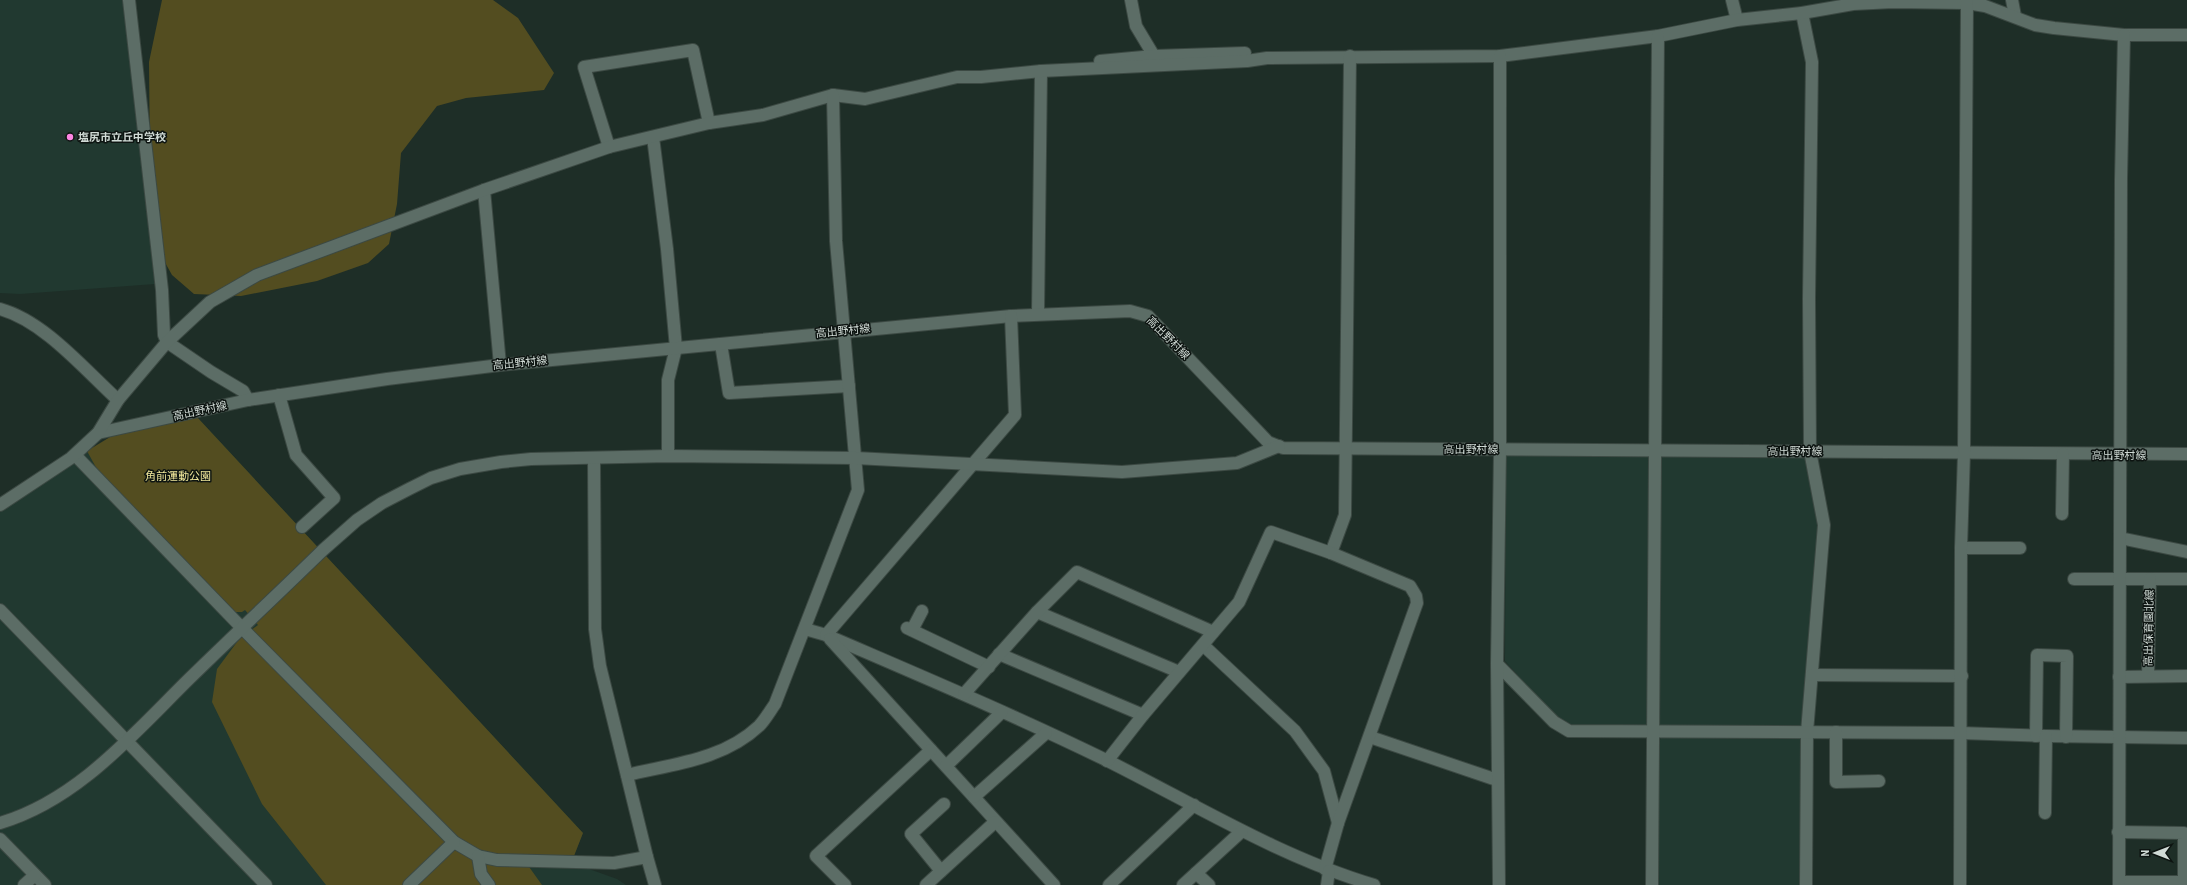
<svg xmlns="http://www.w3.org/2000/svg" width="2187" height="885" font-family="'Roboto Condensed','Noto Sans JP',sans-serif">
<rect width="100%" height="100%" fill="#1e2e27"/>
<g fill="#213930">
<path d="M0,0H124L155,284L20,294L0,293Z"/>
<path d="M197,417L583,833L569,868L589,869L617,879L626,885H0V838L6,837L0,832V509L115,434Z"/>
<path d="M1506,455H1651L1649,726L1572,727L1556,718L1505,661Z"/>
<path d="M1661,456L1808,457L1819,525L1804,728L1660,725Z"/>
<path d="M1663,735L1804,736L1803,885H1658L1659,741Z"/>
</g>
<g fill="#534d20">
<path d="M162,0H493L518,18L554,73L544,90L466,98L437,106L401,153L397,204L389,244L368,263L317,281L241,296L194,294L172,275L162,257L150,161L149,62Z"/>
<path d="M197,417L583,833L574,856L522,857L542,885H326L262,804L212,702L217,669L240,638L258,625L245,610L242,612H235L98,471L87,451L115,434Z"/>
</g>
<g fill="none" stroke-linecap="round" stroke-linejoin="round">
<defs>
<g id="minor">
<path d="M129,0L162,290L164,335L167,342L211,372L243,391L248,400"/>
<path d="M1131,0L1136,26L1154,56"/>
<path d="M1732,0L1737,20"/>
<path d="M2012,0L2015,16"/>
<path d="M1802,13L1812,62L1809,299L1810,451L1824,525L1807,732L1806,885"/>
<path d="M1100,61L1154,56L1245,53"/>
<path d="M653,137L667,249L676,348L668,380V456"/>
<path d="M609,147L584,67L693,50L709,123"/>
<path d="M484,190L500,365"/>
<path d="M0,309C44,321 84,369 118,400"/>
<path d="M1038,314L1041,71"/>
<path d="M721,344L729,393L849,386"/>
<path d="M279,395L296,455L334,498L302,527"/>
<path d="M98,433L248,400L387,379L500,365L1011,316L1130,311L1148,316L1268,442L1283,448L2187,454"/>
<path d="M75,455L242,628L454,842L478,856L497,860L614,863L647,857L655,885"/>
<path d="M594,459L595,629L600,666L647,857"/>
<path d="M0,505L71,458L98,433L118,400L167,342L210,302L257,275L484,190L609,147L709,123L763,115L833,95L865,99L957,77H981L1041,71L1247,61L1267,58L1500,56L1658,36L1737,20L1802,13L1853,4L1893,2L1967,3L1985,6L2035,25L2054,28L2124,35H2187"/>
<path d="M2062,514L2063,454"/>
<path d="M2120,538L2187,552"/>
<path d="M1961,548H2020"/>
<path d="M1331,553L1345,515L1350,56"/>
<path d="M2074,579H2187"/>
<path d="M0,610L266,885"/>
<path d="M1037,612L1179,672"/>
<path d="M907,628L989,667"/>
<path d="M805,629L826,635C921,676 1016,716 1108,761C1196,805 1280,857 1374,885"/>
<path d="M912,630L922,611"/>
<path d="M826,635L1015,415L1011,316"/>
<path d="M830,639L1054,885"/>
<path d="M1203,645L1295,731L1324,771L1338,823"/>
<path d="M999,654L1143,715"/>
<path d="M1497,664L1554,722L1569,731L1961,733L2046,736L2187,738"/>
<path d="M1812,675L1962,676"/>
<path d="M2148,676L2150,579"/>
<path d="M2119,677L2187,676"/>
<path d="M964,694L1037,612L1077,572L1213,632"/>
<path d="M1836,732V782L1879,781"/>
<path d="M2036,736L2037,655L2067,656L2066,737"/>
<path d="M1370,737L1497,780"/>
<path d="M1107,761L1143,715L1239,602L1271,532L1331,553L1410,586L1416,596L1417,603L1338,823L1325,869"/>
<path d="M946,766L1002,712"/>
<path d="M627,775C673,764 723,760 759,726C765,720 770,711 775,704L858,490L836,241L833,95"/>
<path d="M974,797L1046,733"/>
<path d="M2045,813L2046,736"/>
<path d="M0,823C78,800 134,733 190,678C234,635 279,593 323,550L357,520L382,503L409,489L431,478L460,469L501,462L531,459L668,456L856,458L1122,472L1237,463L1279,446"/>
<path d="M2118,832L2184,833V882H2119"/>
<path d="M0,839L45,885"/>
<path d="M478,856L481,874L489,885"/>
<path d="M941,871L911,834L944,804"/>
<path d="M1196,873L1209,885"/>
<path d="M24,885L35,875"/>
<path d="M409,885L454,842"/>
<path d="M845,885L816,856L931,750"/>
<path d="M926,885L995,822"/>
<path d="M1109,885L1194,805"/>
<path d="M1183,885L1242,831"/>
<path d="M1327,885L1329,871"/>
<path d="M1499,885L1497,664L1500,449V56"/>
<path d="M1652,885L1658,36"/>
<path d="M1960,885L1961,548L1964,453L1967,3"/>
<path d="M2119,885L2121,179L2124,35"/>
</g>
</defs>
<use href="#minor" stroke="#3c4943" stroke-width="14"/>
<use href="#minor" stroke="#5c6d66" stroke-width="12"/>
</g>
<circle fill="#fc86e3" stroke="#0d1411" stroke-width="1.5" cx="70" cy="137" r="4"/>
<g text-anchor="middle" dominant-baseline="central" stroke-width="3" stroke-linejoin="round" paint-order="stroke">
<g font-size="11" font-weight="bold" fill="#d1dbd6" stroke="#0d1411" text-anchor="start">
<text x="78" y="137">塩尻市立丘中学校</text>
</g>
<g font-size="11" fill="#d1dbd6" stroke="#0d1411">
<text transform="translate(843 331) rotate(-6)">高出野村線</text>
<text transform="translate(1168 338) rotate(45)">高出野村線</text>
<text transform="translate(520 363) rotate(-6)">高出野村線</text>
<text transform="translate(200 411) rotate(-12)">高出野村線</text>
<text x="1471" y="449">高出野村線</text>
<text x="1795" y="451">高出野村線</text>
<text x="2119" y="455">高出野村線</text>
<text transform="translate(2149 628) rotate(-89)">高出保育園北線</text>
</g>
<g font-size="11" fill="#f0e79b" stroke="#0d1411">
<text x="178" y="476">角前運動公園</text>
</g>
</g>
<g transform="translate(2155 853) rotate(270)" stroke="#0d1411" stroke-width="3" paint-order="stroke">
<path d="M0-3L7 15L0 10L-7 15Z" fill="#d1dbd6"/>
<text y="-6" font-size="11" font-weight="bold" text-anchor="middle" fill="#d1dbd6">N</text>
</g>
</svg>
